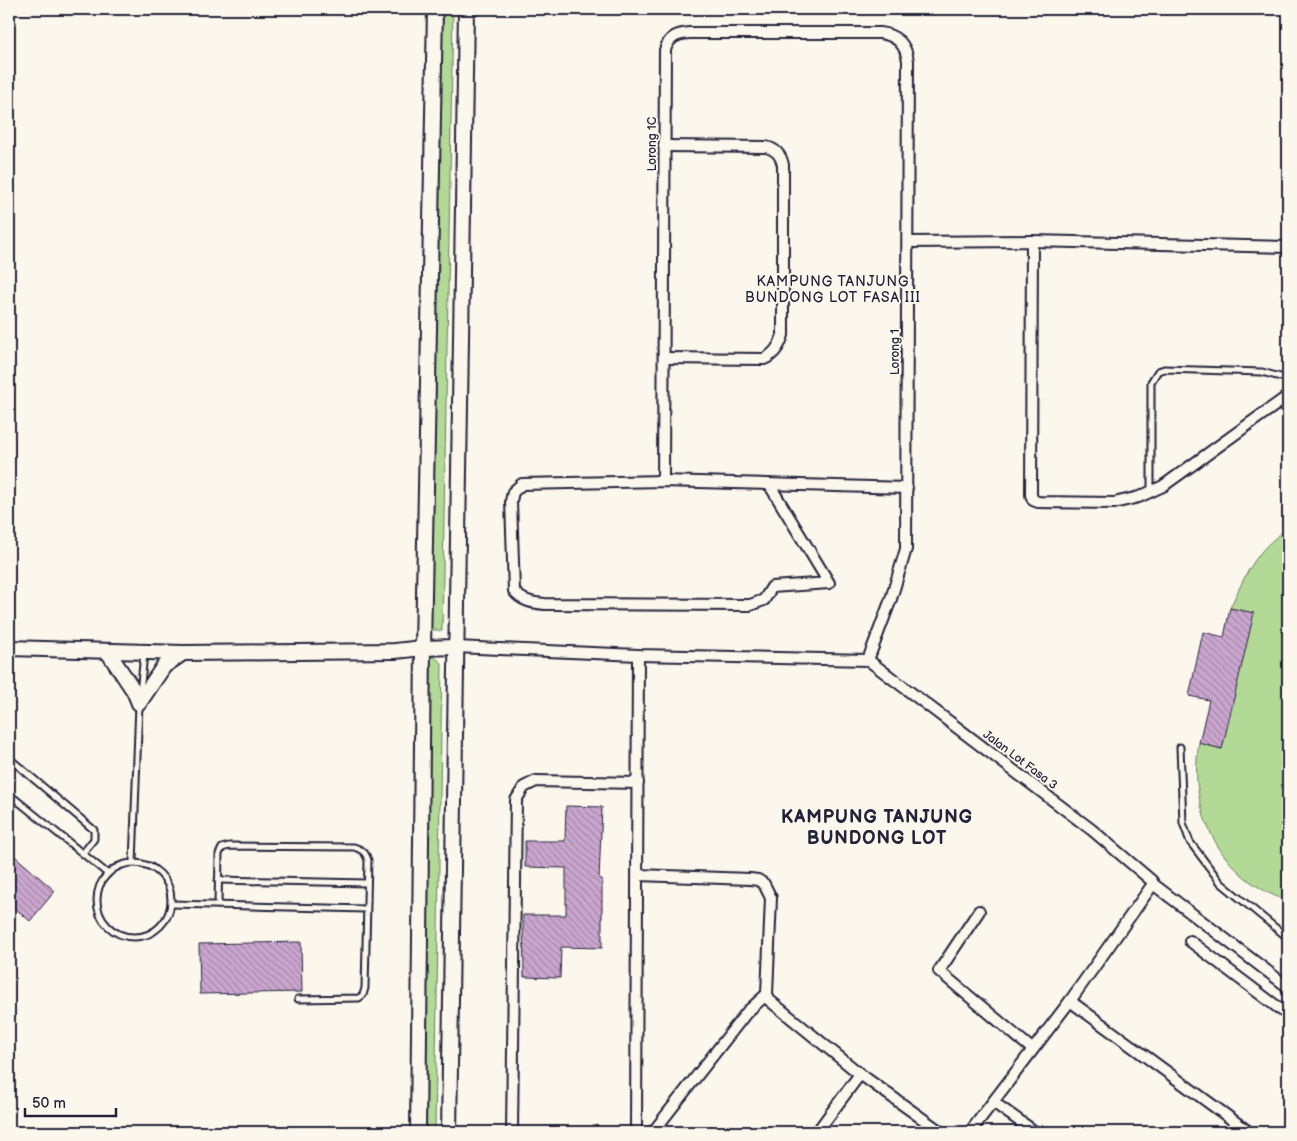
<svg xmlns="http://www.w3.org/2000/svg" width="1297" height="1141" font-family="'Balsamiq Sans',sans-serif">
<defs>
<pattern id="building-back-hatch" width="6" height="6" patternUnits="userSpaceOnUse" patternTransform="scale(1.25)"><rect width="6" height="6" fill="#cba6cf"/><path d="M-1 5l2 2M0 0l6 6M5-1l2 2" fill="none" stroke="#a487a9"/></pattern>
</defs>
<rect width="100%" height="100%" fill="#fbf7ec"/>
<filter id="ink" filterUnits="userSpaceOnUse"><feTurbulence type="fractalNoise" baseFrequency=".02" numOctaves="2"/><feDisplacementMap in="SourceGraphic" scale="10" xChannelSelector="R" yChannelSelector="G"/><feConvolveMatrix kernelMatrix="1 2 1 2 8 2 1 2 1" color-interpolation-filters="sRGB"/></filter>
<g filter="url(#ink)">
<g fill="#b2d995" stroke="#6a7e68">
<path d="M437,9H453L442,631L428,629Z"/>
<path d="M1288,528V901C1221,879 1187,811 1199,743L1221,749L1253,613L1230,608C1247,572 1255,551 1288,528Z"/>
<path d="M427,651L442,663L435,1132H419Z"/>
</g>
<g fill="url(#building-back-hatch)" stroke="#22223b">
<path d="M1230,608L1254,613L1222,749L1199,743L1209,700L1189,696L1203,632L1224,637Z"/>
<path d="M566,806L602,807L599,879H602V948L561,947L560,978L524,977L523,915H566V868L525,867V841H565Z"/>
<path d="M9,851L55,891L30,921L9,903Z"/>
<path d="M301,942L302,992L200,994L199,944Z"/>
</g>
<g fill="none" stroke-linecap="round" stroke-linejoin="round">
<defs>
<g id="lane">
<path d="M1151,491V382L1158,371L1164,369L1262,372L1288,379"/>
<path d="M140,693L144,654"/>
<path d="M1180,747L1183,823L1190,842L1221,883L1288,938"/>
<path d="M9,758L94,830V839L83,853"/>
<path d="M9,794L108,874"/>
<path d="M133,863L139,704"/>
<circle cx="134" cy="900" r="37"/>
<path d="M218,880L367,883"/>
<path d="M171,904L366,909"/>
<path d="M218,905L219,854L222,848L229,846L354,847C362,850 365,851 368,860L365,988L363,995L359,998L298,999"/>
</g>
<g id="street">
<path d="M1032,241L1031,495L1033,500L1038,502L1114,503L1139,497L1163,486L1288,396"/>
<path d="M908,242L1032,241L1288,247"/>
<path d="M664,358L764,359C774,355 780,345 783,335V165C781,155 776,149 766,147L664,146"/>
<path d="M663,481L665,50C669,37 677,34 689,33H880C896,35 906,44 908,61L906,549L891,599L868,660"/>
<path d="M769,484L829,583L772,587L764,600L750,605L545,604C533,603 521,601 514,591L511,501L513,492L522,484L663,481L907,488"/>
<path d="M456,647L638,655L868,660"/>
<path d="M868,660L1092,830L1152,881L1153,884L1288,987"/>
<path d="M638,875L750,879L758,880L764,884L771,898L767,994L769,1000L860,1074L941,1132"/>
<path d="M979,911L939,971L1032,1049"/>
<path d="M1190,941L1288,1015"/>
<path d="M1070,1001L1249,1132"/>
<path d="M993,1102L1035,1132"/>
<path d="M512,1132L516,800L524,787L536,781L638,783"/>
<path d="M636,1132L638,655"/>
<path d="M653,1132L747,1012L767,994"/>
<path d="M817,1132L860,1074"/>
<path d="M970,1132L1070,1001L1153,884"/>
</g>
<g id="secondary">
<path d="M9,648L183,653L395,651L423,648L456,647"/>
<path d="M108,652L134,691L139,703"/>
<path d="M139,703L164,666L183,653"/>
<path d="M418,1132L423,648L435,9"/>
<path d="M449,1132L466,9"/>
</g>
</defs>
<use href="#lane" stroke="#22223b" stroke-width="9"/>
<use href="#street" stroke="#22223b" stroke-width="14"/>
<use href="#secondary" stroke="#22223b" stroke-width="18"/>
<use href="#lane" stroke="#fbf7ec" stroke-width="5"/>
<use href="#street" stroke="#fbf7ec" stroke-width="10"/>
<use href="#secondary" stroke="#fbf7ec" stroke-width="14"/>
</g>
</g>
<g text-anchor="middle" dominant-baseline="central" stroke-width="4" stroke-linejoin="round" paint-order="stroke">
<g font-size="12" fill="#22223b" stroke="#fbf7ec">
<text transform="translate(652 144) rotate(-90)">Lorong 1C</text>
<text transform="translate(895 352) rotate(-90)">Lorong 1</text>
<text transform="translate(1020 760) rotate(37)">Jalan Lot Fasa 3</text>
</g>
<g font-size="14" letter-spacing="1" fill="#22223b" stroke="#fbf7ec">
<text x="833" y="281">KAMPUNG TANJUNG<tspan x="833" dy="16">BUNDONG LOT FASA III</tspan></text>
</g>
<g font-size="18" font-weight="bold" letter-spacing="1" fill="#22223b" stroke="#fbf7ec">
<text x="877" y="817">KAMPUNG TANJUNG<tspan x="877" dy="21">BUNDONG LOT</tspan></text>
</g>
</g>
<rect width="1297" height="1141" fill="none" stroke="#fbf7ec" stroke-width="30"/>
<rect x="15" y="15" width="1267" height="1111" fill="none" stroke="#22223b" stroke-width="2" filter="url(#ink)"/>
<path d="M25 1108v8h91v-8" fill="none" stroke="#22223b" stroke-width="2.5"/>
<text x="32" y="1108" font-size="15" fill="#22223b" stroke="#fbf7ec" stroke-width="4" paint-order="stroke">50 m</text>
</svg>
